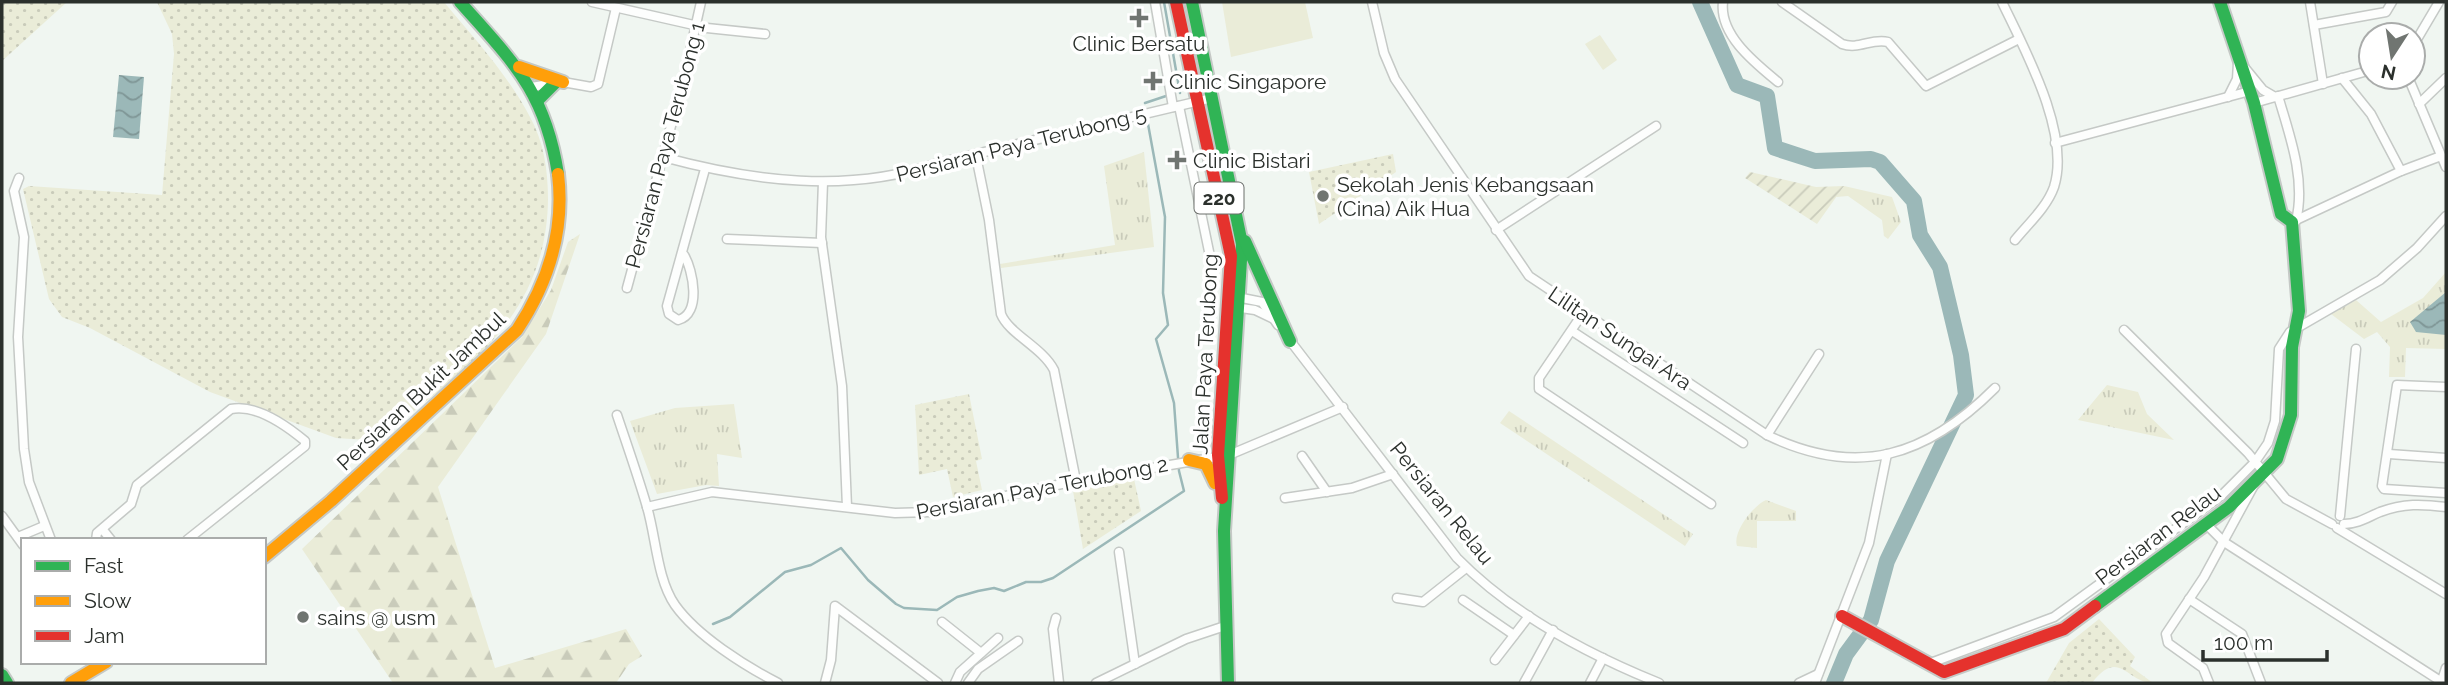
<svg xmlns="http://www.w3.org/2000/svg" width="2448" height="685" font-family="Raleway,sans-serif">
<defs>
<pattern id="grass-dots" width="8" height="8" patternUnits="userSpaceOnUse" patternTransform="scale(1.75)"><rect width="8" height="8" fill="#eaecd8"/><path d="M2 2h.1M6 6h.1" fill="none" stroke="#c9cbba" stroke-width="1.8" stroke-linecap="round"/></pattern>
<pattern id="forest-firs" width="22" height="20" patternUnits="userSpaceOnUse" patternTransform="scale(1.75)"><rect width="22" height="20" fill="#eaecd8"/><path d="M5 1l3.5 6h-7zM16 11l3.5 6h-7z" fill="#c9cbba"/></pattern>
<pattern id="park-tufts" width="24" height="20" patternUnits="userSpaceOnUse" patternTransform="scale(1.75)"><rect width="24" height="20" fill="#eaecd8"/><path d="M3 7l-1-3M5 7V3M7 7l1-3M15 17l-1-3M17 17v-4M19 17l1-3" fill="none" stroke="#c9cbba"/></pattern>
<pattern id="garden-furrows" width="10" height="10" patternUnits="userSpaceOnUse" patternTransform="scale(1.75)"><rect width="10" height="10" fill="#eaecd8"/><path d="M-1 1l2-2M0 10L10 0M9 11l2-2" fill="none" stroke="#c9cbba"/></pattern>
<pattern id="water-waves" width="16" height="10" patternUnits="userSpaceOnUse" patternTransform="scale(1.75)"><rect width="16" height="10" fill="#9bb8b8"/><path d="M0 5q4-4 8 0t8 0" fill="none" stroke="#7f9696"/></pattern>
</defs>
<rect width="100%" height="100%" fill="#f0f6f1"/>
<g fill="url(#grass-dots)">
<path d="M2,2H67L2,61Z"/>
<path d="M157,2H444C474,38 508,75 530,117C544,142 548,171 548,199C547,313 468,370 385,433L367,440L336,438L210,392L90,328L62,317L49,299L23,189L29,186L162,195L174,54L172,34Z"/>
<path d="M1393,154L1396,172L1319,224L1309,172Z"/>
<path d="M969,394L982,459L976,461L982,490L953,497L947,469L919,475L915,405Z"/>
<path d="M1134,479L1141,511L1083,549L1073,491Z"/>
<path d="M2099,619L2135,657L2130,666L2153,683C2127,683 2119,647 2092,683H2046L2069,643Z"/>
</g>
<path fill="url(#forest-firs)" d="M580,234L546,334L438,487L495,668L626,629L642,656L629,664L616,683H393L302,549L522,337L551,290L568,242Z"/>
<g fill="url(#park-tufts)">
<path d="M1144,152L1154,247L1001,268L1000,264L1115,245L1104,166Z"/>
<path d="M1844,186L1892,197L1901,222L1888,239L1884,236L1882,220L1848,196L1836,197Z"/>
<path d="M2446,272V349L2406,348L2405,377H2389L2390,347L2377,332L2364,339L2331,314L2356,300L2381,322L2423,298Z"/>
<path d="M2107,385L2138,392L2147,414L2174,440L2078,420Z"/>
<path d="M734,404L742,458L717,454L719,486L706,485L657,494L630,421L675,408Z"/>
<path d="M1509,411L1693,534L1685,546L1500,423Z"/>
<path d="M1766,500L1796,511V521H1757V548L1737,546C1732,532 1754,505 1766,500Z"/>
</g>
<path fill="url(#garden-furrows)" d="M1750,172L1816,187L1844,186L1817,224L1745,178Z"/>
<g fill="#eaecd8">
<path d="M1222,2H1305L1313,38L1231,57Z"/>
<path d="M1600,35L1617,60L1603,70L1585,44Z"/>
</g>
<g fill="url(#water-waves)">
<path d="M119,75L144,77L139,139L113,137Z"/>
<path d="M2446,292V335L2416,332L2410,322Z"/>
</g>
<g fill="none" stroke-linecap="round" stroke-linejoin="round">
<g stroke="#9bb8b8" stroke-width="2.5">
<path d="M1164,2L1180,93"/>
<path d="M1145,103L1166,96"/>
<path d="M713,624L730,617L785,572L811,565L841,548L868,580L896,604L904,608L937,610L957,597L978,591L994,588L1004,591L1026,582H1041L1053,578L1184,491L1179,471L1174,403L1156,339L1168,325L1163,293L1165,217L1148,124"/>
</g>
<path stroke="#9bb8b8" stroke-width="16" d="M1700,2L1737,85L1767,96L1775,148L1815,161L1871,159L1880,162L1914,201L1920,235L1940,267L1961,355L1966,395L1887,561L1871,620L1846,654L1834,683"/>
<defs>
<g id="street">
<path d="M592,2L707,28L765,34"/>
<path d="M1155,2L1173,107"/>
<path d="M1372,2L1384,53L1395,79L1529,276L1767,435C1858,479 1927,456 1995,388"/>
<path d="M1723,2C1719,35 1755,63 1778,82"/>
<path d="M1782,2L1842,44C1859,50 1871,38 1888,42L1926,86L2019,39"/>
<path d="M2002,2C2025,50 2071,134 2054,187C2047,207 2028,224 2015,240"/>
<path d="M2310,2L2323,84"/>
<path d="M2314,25L2386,12L2392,2"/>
<path d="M2413,46L2439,2"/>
<path d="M2245,68L2263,90L2275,97"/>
<path d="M2408,77L2446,167"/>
<path d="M2342,78L2371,114L2401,171"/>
<path d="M531,87L563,82L591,87L598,84L616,8"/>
<path d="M2278,96C2290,136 2306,180 2296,221"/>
<path d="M2228,97L2237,79L2238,63"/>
<path d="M2254,103L2371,70"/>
<path d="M2419,104L2446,78"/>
<path d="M1179,106L1212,266"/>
<path d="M2055,143L2250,91"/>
<path d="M976,156L989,220L1001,314C1009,334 1042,347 1054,370L1076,481"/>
<path d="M663,157C752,181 848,194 938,163L1212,98"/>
<path d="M19,178L14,191L24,237L18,337L24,449L29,482L51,540"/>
<path d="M823,182L821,237L842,386L847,507"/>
<path d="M2292,222L2401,171L2441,156"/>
<path d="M1496,230L1656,126"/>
<path d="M727,239L822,243"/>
<path d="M684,255C693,270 702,314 678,320L669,314L667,306L705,169"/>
<path d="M627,288L684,78L701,2"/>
<path d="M1237,297L1262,302L1278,325"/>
<path d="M1234,307L1255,310L1274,319"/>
<path d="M1583,313L1539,378V389L1711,504"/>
<path d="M2124,330L2248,453L2286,499L2332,524"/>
<path d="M1572,331L1743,443"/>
<path d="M1288,338L1457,558C1512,614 1587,654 1659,683"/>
<path d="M2446,387L2397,385L2382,486L2384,489L2446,493"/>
<path d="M617,415C627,445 638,476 647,507C656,537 657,579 675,605C697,636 745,666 778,683"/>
<path d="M1767,435L1819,354"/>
<path d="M2389,454L2446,458"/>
<path d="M1302,456L1327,492"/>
<path d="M1285,498L1352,488L1393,474"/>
<path d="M647,507L712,492L895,513L930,512L1076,481L1229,455L1343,407"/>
<path d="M2,516L23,545"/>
<path d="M2340,516L2356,349"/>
<path d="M2206,524L2224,542L2442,682"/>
<path d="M2344,524C2358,524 2368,517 2380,512C2404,503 2422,504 2446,507"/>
<path d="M2337,528L2446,594"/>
<path d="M103,530L111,540"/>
<path d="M18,537L44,526"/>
<path d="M96,540L97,533L131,504L137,485L231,409C256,404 287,426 305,441V446L187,540"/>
<path d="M1119,552L1135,664"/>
<path d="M1397,598L1423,602L1466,568"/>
<path d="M2189,599L2242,634L2261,683"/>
<path d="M1463,600L1514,635"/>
<path d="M1056,618L1053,629L1059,683"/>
<path d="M942,622L981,653"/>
<path d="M1495,660L1529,616"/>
<path d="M1928,664L2054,617L2222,495L2255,462L2268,443L2275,421L2279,349L2290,332L2380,280L2417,248L2446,216"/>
<path d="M825,683L831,660L835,606L938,683"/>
<path d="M955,683L960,672L998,638"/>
<path d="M968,683L978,669L1018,641"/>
<path d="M1096,683L1186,639L1225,626"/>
<path d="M1524,683L1553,630"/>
<path d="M1590,683L1603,658"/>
<path d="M1799,683L1818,674"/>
<path d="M1815,683L1869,543L1887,454"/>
<path d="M2209,683L2203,668L2168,643L2166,634L2204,577L2254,485"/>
<path d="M2441,683L2446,668"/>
</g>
<g id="fast">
<path d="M460,2C513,62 545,91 558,174"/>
<path d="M1192,2L1242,244L1224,531L1228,683"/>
<path d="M538,100L556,82"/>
<path d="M1245,241L1290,341"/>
<path d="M2095,606L2229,507L2277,459L2291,415L2292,347L2299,311L2292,222L2281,214L2254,103L2220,2"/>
<path d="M2,675L7,683"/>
</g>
<g id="slow">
<path d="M519,67L563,82"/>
<path d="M1189,460L1206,464L1215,483"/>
<path d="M264,557L331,501L517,330C548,283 565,231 558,174"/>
<path d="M71,683L106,662"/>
</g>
<g id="jam">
<path d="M1176,2L1231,256L1218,455L1222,498"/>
<path d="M1842,616L1944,672L2064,629L2095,606"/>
</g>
</defs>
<use href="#street" stroke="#c5c9c6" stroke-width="11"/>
<use href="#fast" stroke="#c5c9c6" stroke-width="16"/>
<use href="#slow" stroke="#c5c9c6" stroke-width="16"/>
<use href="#jam" stroke="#c5c9c6" stroke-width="16"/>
<use href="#street" stroke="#fdfefd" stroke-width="8"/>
<use href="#fast" stroke="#30b455" stroke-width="12"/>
<use href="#slow" stroke="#ff9f0a" stroke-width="12"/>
<use href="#jam" stroke="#e5322d" stroke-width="12"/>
</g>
<g fill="#707571" stroke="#fff" stroke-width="2.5">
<path d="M1135.5 7.5h7v7h7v7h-7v7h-7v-7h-7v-7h7z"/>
<path d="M1149.5 70.5h7v7h7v7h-7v7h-7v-7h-7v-7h7z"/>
<path d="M1173.5 149.5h7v7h7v7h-7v7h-7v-7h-7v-7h7z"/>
<circle cx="1323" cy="196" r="7"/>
<circle cx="303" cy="617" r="7"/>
</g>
<g text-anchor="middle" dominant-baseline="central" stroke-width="7" stroke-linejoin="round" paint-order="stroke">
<rect fill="#fff" stroke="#6b6e6b" stroke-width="2" x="1194.5" y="182.5" width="49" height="31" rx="5"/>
<g font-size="19" font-weight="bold" fill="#2b302c">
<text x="1219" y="198">220</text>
</g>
<g font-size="21" fill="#2b302c" stroke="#fff" text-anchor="start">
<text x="1139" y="43" text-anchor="middle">Clinic Bersatu</text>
<text x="1169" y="81">Clinic Singapore</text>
<text x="1193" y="160">Clinic Bistari</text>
<text x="1337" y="184">Sekolah Jenis Kebangsaan<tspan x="1337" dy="24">(Cina) Aik Hua</tspan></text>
<text x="317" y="617">sains @ usm</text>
</g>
<g font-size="21" fill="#2b302c" stroke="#fff">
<text transform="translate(1021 144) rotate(-14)">Persiaran Paya Terubong 5</text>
<text transform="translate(665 145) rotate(-75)">Persiaran Paya Terubong 1</text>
<text transform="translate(1620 338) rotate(34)">Lilitan Sungai Ara</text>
<text transform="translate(1205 354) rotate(-87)">Jalan Paya Terubong</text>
<text transform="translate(421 391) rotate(-43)">Persiaran Bukit Jambul</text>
<text transform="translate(1042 488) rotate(-11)">Persiaran Paya Terubong 2</text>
<text transform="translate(1442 503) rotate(51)">Persiaran Relau</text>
<text transform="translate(2158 535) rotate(-37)">Persiaran Relau</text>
</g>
</g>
<rect width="2448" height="685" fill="none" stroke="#2b302c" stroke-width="7"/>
<rect x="21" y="538" width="245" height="126" fill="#ffffff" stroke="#aaacab" stroke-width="2"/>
<rect x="35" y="561" width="35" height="10" fill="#30b455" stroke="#aaacab" stroke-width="2"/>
<text x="84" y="573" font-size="21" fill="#2b302c">Fast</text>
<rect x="35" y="596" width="35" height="10" fill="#ff9f0a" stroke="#aaacab" stroke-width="2"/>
<text x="84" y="608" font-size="21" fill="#2b302c">Slow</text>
<rect x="35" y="631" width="35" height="10" fill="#e5322d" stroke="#aaacab" stroke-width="2"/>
<text x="84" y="643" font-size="21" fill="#2b302c">Jam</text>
<g transform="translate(2392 56) rotate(192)"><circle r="33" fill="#ffffff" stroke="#aaacab" stroke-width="2"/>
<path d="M0-5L12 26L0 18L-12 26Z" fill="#707571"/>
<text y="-10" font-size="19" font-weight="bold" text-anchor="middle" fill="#2b302c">N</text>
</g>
<path d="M2203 650v10h124v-10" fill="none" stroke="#2b302c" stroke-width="3.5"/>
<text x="2214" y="650" font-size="21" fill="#2b302c" stroke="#ffffff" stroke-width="5" paint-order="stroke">100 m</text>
</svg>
